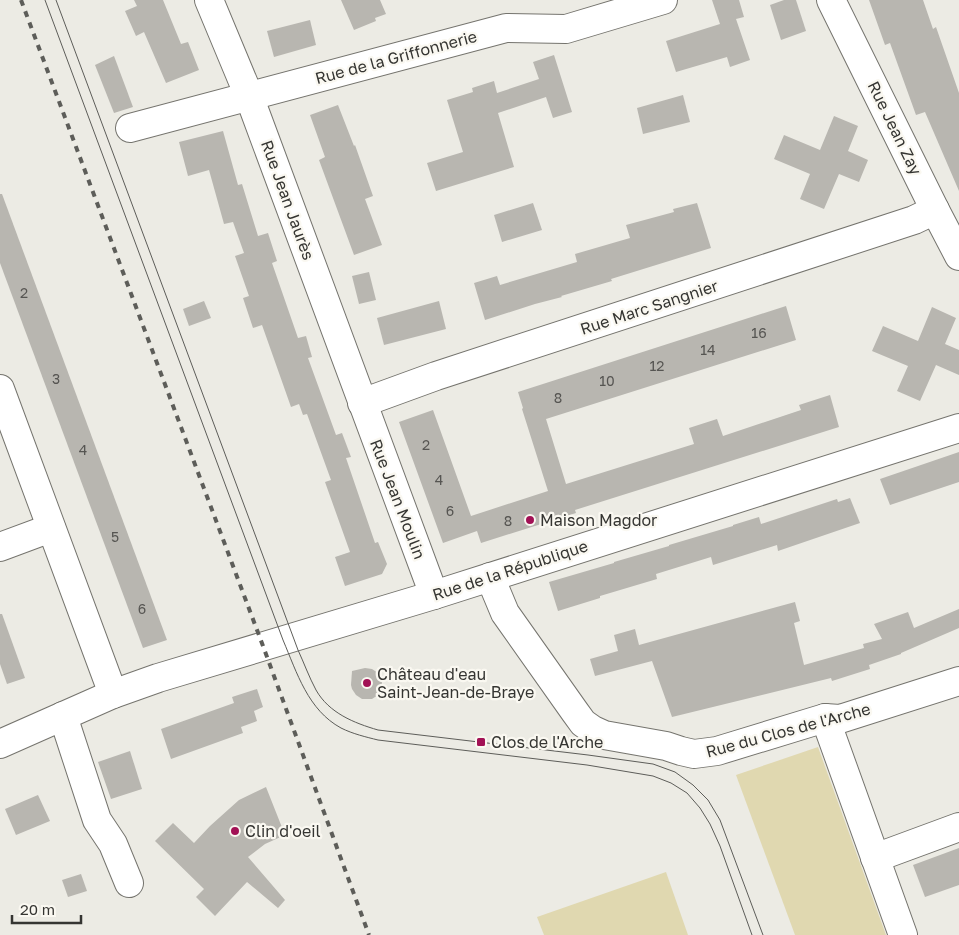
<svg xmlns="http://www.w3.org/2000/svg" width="959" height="935" font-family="'Golos Text',sans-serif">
<rect width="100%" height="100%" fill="#ecebe4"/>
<g fill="#e0d8b0">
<path d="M818,747L886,935H795L736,775Z"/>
<path d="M666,872L688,935H544L537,917Z"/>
</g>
<g fill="#b8b6b0">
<path d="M134,0H163L181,44L188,42L199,70L166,83L144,32L136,36L125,11L137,6Z"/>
<path d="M341,0H380L386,14L375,18L376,21L354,30Z"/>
<path d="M712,0H739L744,17L736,19L750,60L730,67L727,57L676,72L666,41L720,24Z"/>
<path d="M784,0H796L806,31L781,40L770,5Z"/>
<path d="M869,0H923L933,29L936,27L959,93V191L925,112L916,115L890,43L885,45Z"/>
<path d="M310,20L316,45L274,57L267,31Z"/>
<path d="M554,55L572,112L553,118L546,97L498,113L514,167L436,191L427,163L463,152L447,100L473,92L472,88L494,81L497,93L539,79L533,62Z"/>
<path d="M114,56L133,107L114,113L95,65Z"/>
<path d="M683,95L690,122L643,134L637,108Z"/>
<path d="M338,105L354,146L355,145L373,196L365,199L382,245L354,255L319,160L325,157L310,115Z"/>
<path d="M834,116L858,126L848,151L868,160L859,182L839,174L824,209L800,199L810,174L774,159L784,135L820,150Z"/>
<path d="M223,131L238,185L242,184L258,236L268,233L277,261L272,263L298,338L306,336L312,357L308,358L336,435L342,433L351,457L346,458L375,543L378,542L387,564L382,574L345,586L335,557L350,552L325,482L331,480L307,414L303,415L299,404L291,407L262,325L253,328L243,298L249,296L235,256L244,253L233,222L224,224L209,170L188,176L179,142Z"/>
<path d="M0,194H2L167,640L143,648L0,263Z"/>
<path d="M533,203L542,230L502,242L494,215Z"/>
<path d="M697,203L711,248L611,279L612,281L561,296L562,297L535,304L485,320L474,283L497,276L500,285L577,262L575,254L630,238L626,225L674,212L673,209Z"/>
<path d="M369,272L376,300L359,304L352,276Z"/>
<path d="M204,301L211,318L189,326L183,309Z"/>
<path d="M439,301L446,329L384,345L377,318Z"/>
<path d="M786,306L796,340L546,419L566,484L694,444L689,428L717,419L723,436L801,410L799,405L830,395L839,427L575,510L576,513L481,543L477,531L443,543L399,422L433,410L471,516L548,491L522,409L523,408L518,392Z"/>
<path d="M932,307L956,318L945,344L959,350V375L936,365L920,401L897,391L908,366L872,351L883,326L918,341Z"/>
<path d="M959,452V482L890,505L880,479Z"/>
<path d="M850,498L860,523L778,551L777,545L713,565L711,557L656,574L657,579L600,596V598L558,611L549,582L614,563V562L669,546V545L733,526V525L759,517L761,524L837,499L838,502Z"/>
<path d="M795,602L800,621L794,623L804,665L864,648L863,644L882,639L874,624L908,612L914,628L959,609V628L901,653V654L869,665L870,669L832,681L831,678L672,717L652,661L595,676L590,659L618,651L614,635L635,629L639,645Z"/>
<path d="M0,614H2L25,678L7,684L0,664Z"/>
<path d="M365,668L372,669L378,673L382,679V685L380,692L378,695L372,699H362L356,695L352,689L351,685L352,671Z"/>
<path d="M257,689L263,707L254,711L257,721L241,727L243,733L171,759L161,729L234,703L232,697Z"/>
<path d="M130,751L142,789L111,799L98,762Z"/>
<path d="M266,787L285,835L265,844L248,857L285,900L278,908L247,882L215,916L196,897L204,889L155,841L173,823L194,843L210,826L239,800Z"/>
<path d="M38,795L50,821L16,835L5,809Z"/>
<path d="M959,848V885L925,897L913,865Z"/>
<path d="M81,874L87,891L68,897L62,880Z"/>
</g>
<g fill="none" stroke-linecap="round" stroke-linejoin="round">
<defs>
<g id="minor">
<path d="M209,0L249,96L434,595"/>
<path d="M831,0L935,210L959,256"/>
<path d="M130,128L506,28L566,29L663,0"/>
<path d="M0,389L113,694"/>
<path d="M362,403L436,376L914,220L935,210"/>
<path d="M0,547L51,528"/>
<path d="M490,577L505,613L575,712L583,723L593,730L604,735L666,746L681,751L694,754L717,751L825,718L840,719L959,681"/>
<path d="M63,716L97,820L113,844L129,883"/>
<path d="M825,718L903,935"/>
<path d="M0,744L113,694L158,678L434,595L959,428"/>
<path d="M875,858L959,827"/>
</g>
</defs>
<use href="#minor" stroke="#75746e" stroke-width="30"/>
<use href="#minor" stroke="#fff" stroke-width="28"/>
<g stroke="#5d5d59" stroke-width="1">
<path d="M45,0L283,640C297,673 308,710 341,728C353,734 366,737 378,740L587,765L653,776L671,783L687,793L700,808L710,824L720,846L752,935"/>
<path d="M56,0L298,650C304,663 309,677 316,690C329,713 354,723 378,730L588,755L653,764L675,772L693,785L708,800L720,820L763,935"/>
</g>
<path stroke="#5d5d59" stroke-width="4" stroke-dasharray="6 6" stroke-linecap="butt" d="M21,0L263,646L369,935"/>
</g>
<g fill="#a21155" stroke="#faf8f1" stroke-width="2">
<circle cx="530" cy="520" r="5"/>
<circle cx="367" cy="683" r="5"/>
<rect x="476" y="737" width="10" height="10" rx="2.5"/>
<circle cx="235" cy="831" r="5"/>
</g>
<g text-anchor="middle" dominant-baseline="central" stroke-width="4.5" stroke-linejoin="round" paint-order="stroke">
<g font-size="14" fill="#565552">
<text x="24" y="292">2</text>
<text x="759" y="332">16</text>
<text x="708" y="349">14</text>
<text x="657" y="365">12</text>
<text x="56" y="378">3</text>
<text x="607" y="380">10</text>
<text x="558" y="397">8</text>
<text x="426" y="444">2</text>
<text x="83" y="449">4</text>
<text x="439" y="479">4</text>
<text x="450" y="510">6</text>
<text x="508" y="520">8</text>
<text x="115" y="536">5</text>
<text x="142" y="608">6</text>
</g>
<g font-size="16" fill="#353532" stroke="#faf8f1">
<text transform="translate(396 57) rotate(-15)">Rue de la Griffonnerie</text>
<text transform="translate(895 128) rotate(64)">Rue Jean Zay</text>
<text transform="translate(288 200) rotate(70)">Rue Jean Jaurès</text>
<text transform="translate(649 307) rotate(-18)">Rue Marc Sangnier</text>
<text transform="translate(398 499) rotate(69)">Rue Jean Moulin</text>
<text transform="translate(510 570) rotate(-18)">Rue de la République</text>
<text transform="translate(788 730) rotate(-15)">Rue du Clos de l'Arche</text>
</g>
<g font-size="16" fill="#353532" stroke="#faf8f1" text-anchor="start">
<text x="540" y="520">Maison Magdor</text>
<text x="377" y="674">Château d'eau<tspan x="377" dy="18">Saint-Jean-de-Braye</tspan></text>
<text x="491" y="742">Clos de l'Arche</text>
<text x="245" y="831">Clin d'oeil</text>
</g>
</g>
<path d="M12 915v8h69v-8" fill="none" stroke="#353532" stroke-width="2.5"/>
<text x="20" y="915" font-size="15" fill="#353532" stroke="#faf8f1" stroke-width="4" paint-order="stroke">20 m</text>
</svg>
